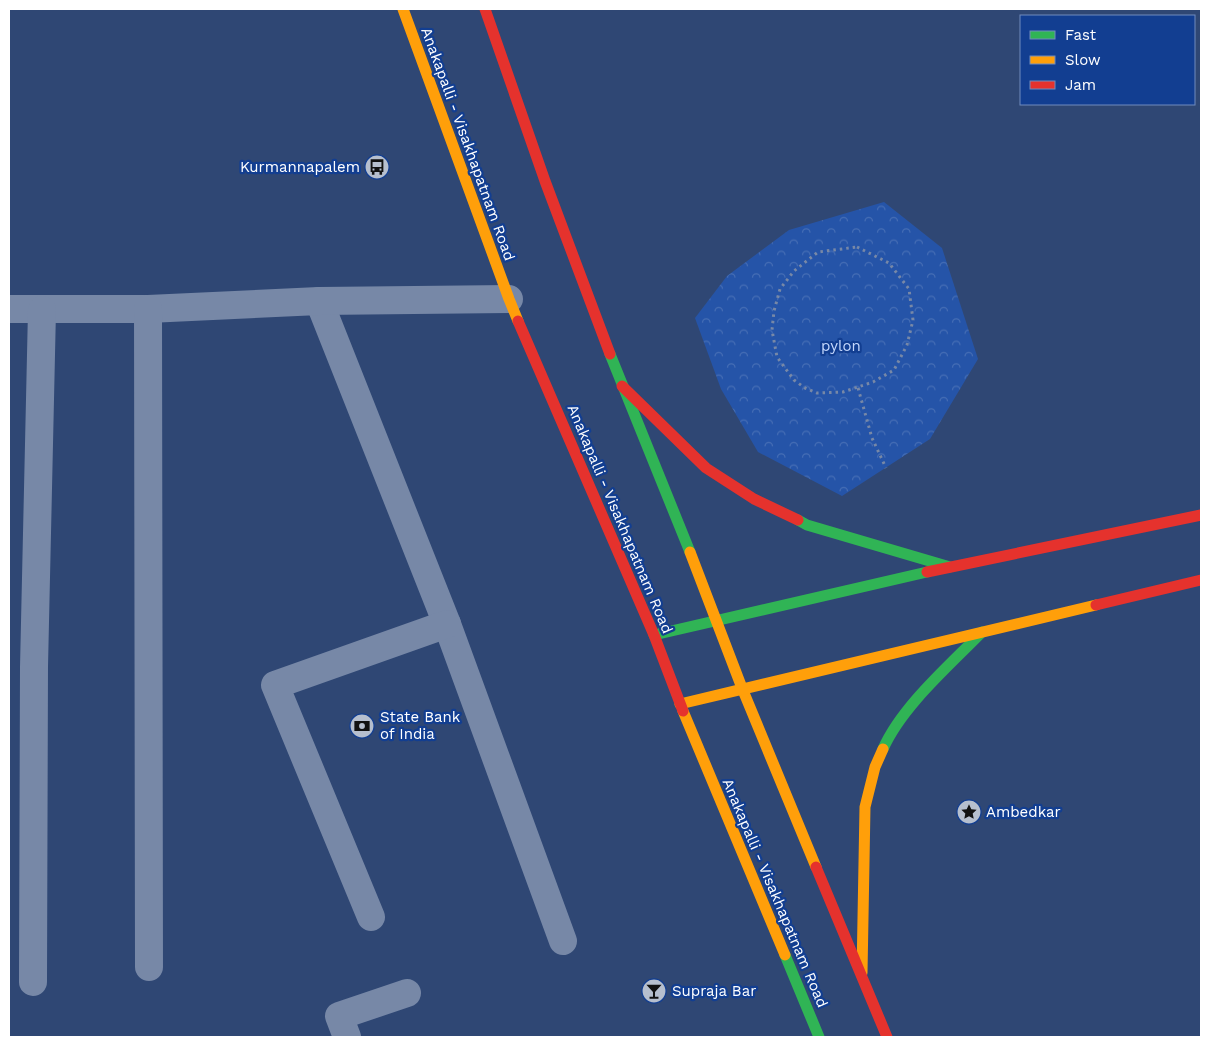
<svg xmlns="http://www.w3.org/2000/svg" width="1210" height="1046" font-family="'Work Sans',sans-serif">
<defs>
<pattern id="park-crowns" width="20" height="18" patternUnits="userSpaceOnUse" patternTransform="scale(1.25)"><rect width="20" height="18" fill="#2554a8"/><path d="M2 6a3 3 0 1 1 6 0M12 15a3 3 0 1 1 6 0" fill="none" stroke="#466eb5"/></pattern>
</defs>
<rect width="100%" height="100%" fill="#2f4774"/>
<path fill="url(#park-crowns)" d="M884,202L942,248L978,359L930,439L842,496L758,452L721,389L695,318L727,276L789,230Z"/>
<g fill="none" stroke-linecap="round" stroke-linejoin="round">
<g stroke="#7788a7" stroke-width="3" stroke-dasharray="2.5 4" stroke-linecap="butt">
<path d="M857,247L889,263L909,289L913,320L907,345L894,370L873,382L843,392L817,393L805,388L794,380L777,357L772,330L774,311L780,289L794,271L818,252Z"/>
<path d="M858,388L872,438L886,468"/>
</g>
<g stroke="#7788a7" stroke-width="28">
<path d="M319,301L447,624L563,941"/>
<path d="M9,309H148L319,301L509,299"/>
<path d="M148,309L149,967"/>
<path d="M371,917L275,685L447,624"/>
<path d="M33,982L34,667L42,310"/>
<path d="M347,1037L339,1016L407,993"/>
</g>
<g stroke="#30b455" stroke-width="11">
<path d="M610,354L690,552"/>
<path d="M798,520L807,525L950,567"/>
<path d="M654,635L927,572"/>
<path d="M883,749C902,706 950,665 982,632"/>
<path d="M785,955L819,1037"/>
</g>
<g stroke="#ff9f0a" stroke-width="11">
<path d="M403,9L509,299L518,321"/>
<path d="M690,552L742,688L816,867"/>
<path d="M680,704L1096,605"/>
<path d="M683,711L785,955"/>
<path d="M862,973L865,807L875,767L883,749"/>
</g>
<g stroke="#e5322d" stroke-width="11">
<path d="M485,9L545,181L610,354"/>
<path d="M518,321L654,635L683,711"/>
<path d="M622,386L706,468L754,499L798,520"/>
<path d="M927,572L1201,515"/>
<path d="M1096,605L1201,580"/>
<path d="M816,867L887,1037"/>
</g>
</g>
<defs>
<symbol id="bus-disc" viewBox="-11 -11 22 22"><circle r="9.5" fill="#b6bfce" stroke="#123e91"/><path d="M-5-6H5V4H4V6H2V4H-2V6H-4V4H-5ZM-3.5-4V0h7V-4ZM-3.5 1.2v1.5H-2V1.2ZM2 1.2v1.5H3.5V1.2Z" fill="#111"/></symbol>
<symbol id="bank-disc" viewBox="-11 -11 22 22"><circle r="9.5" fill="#b6bfce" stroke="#123e91"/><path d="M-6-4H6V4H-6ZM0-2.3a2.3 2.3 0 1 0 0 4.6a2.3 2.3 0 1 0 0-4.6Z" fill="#111"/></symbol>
<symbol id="sight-disc" viewBox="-11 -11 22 22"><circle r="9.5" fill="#b6bfce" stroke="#123e91"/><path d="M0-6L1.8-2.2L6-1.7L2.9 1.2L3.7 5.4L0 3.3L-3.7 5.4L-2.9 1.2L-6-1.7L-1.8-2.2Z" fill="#111"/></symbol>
<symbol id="bar-disc" viewBox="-11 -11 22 22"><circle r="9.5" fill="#b6bfce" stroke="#123e91"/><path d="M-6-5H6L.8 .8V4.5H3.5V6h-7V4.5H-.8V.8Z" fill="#111"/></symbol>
</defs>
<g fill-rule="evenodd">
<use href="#bus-disc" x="363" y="153" width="28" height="28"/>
<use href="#bank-disc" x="348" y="712" width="28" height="28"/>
<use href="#sight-disc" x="955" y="798" width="28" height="28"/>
<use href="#bar-disc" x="640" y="977" width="28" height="28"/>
</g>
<g text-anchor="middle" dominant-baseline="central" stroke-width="4.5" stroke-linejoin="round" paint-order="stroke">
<g font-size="15" fill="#fff" stroke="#123e91">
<text transform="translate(468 144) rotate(70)">Anakapalli - Visakhapatnam Road</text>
<text transform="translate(620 519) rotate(67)">Anakapalli - Visakhapatnam Road</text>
<text transform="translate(775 893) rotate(67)">Anakapalli - Visakhapatnam Road</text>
</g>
<g font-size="15" fill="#fff" stroke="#123e91" text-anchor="start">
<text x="360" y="167" text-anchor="end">Kurmannapalem</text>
<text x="380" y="717">State Bank<tspan x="380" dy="17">of India</tspan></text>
<text x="986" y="812">Ambedkar</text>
<text x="672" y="991">Supraja Bar</text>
</g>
<g font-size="15" fill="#c6d9fd" stroke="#123e91">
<text x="841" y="346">pylon</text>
</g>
</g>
<rect width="1210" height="1046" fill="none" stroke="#ffffff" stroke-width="20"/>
<rect x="1020" y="15" width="175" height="90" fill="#123e91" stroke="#718bbd"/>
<rect x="1030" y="31" width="25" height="8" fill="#30b455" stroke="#718bbd"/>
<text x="1065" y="40" font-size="15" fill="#ffffff">Fast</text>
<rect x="1030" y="56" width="25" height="8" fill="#ff9f0a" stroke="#718bbd"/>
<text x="1065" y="65" font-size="15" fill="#ffffff">Slow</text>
<rect x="1030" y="81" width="25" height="8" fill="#e5322d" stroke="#718bbd"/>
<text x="1065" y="90" font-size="15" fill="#ffffff">Jam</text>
</svg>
